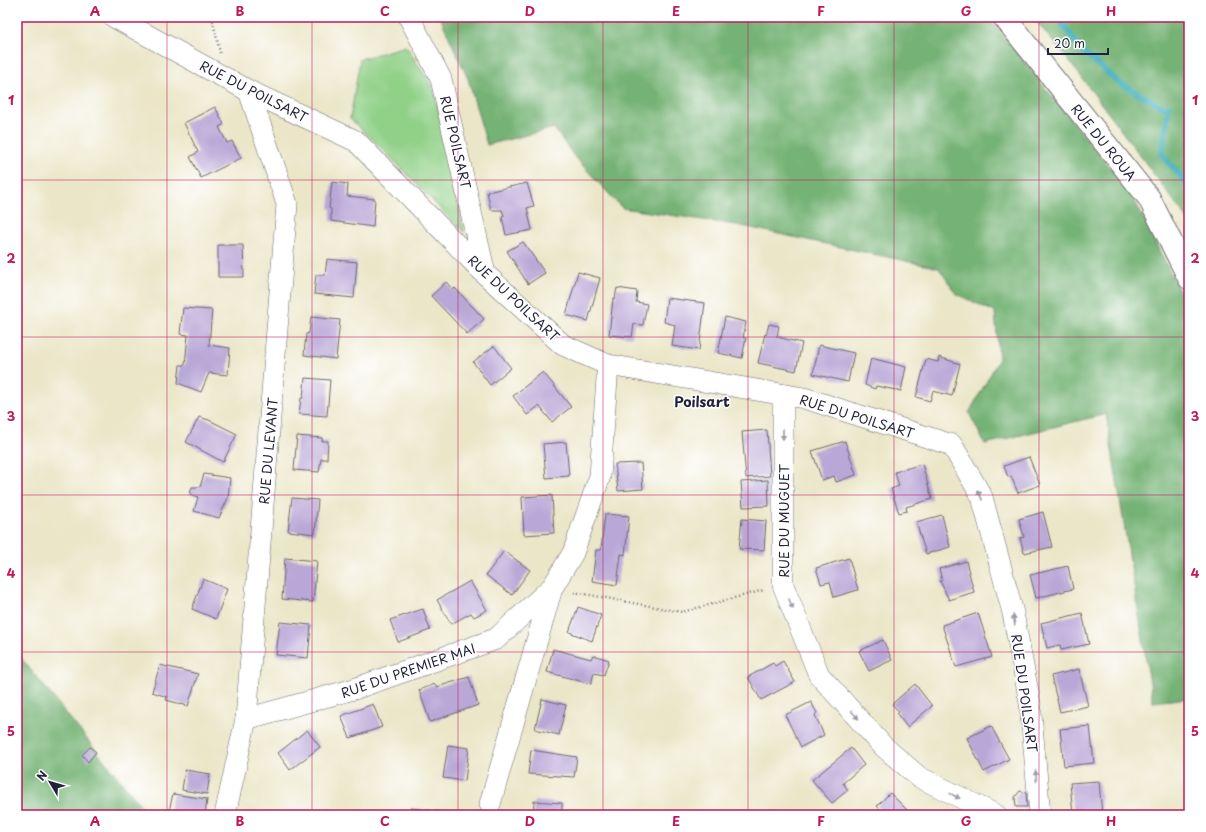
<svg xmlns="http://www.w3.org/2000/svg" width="1206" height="832" font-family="'Playpen Sans',sans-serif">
<rect width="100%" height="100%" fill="#fff"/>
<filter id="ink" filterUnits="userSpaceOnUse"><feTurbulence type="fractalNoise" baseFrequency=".025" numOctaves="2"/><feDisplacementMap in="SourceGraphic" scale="8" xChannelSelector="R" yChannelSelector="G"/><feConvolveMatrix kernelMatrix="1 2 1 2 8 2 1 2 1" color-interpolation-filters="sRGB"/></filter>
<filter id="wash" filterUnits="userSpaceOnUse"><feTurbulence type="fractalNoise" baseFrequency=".012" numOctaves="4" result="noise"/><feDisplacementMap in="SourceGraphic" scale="16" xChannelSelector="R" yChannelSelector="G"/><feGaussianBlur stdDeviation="0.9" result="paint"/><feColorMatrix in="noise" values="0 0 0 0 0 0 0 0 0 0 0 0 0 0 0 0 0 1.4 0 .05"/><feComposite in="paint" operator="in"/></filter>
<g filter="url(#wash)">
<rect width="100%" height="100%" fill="#ebe6c8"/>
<path fill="#90d087" stroke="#597961" d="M406,46L434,90L464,232C425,195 391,154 350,119L360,59Z"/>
<g fill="#74b274" stroke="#4b6a58">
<path d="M440,17H988L1133,197L1189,311V698L1153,702L1106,414L985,444L969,413L999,359L995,312L956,294L939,268L737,225L622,208L573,155L554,128L487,145L468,79Z"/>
<path d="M1033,17H1189V221L1073,66Z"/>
<path d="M17,653L146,812L148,815H17Z"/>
</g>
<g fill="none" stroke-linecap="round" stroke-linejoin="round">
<path stroke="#3eaeb9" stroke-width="6" d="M1057,17L1083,52L1121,84L1165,108L1169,106L1162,155L1189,186"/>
</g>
<g id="blocks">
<g fill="#b9a7d7">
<path d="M215,107L224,124L219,127L227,143L232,141L241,158L201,178L190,157L198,152L184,123Z"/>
<path d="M332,182L348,184L347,196L375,199L373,227L331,221V209L329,208Z"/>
<path d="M527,183L534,206L527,208L532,230L506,235L502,217L504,216L502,210H491L487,192Z"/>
<path d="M523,242L545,273L528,284L507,251Z"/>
<path d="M218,245H243L244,277H218Z"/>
<path d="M327,259L357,262L354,298L314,294L316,275H325Z"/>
<path d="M578,272L600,278L588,321L566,315Z"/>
<path d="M446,282L453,290L455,288L484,319L467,334L431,296Z"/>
<path d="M617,288L637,291L636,302L647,304L643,325L634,324L632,337L609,335L613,299L615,298Z"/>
<path d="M667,298L705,303L699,350L672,346L675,325L664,322Z"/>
<path d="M183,308L212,310L209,345L230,348L228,375L209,373L201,392L178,383L180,365H185L188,335L180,334Z"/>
<path d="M311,317L340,320L336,359L304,355L306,334L309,333Z"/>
<path d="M725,317L746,322L743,338H746L742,358L718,353Z"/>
<path d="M769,324L779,326L777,337L802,343L796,371L758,363L765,334L766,335Z"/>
<path d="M819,345L854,353L848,382L813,374Z"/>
<path d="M494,346L511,368L490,385L473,362Z"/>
<path d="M939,357L960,364L952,396L933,391L930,401L916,397L926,359L938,362Z"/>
<path d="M871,358L906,367L901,391L876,386L875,389L865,385Z"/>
<path d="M543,372L571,407L552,422L539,406L527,415L513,396Z"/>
<path d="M305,378L330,380L327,416L299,414L301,398H303Z"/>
<path d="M199,417L209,420L237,434L223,462L186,442Z"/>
<path d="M767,430L770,476L746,478L742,432Z"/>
<path d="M297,436L322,438V441H328L327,459H321L319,472L294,470Z"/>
<path d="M845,441L856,475L836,482L834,476L822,480L812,451Z"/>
<path d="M566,442L569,476L546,478L543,444Z"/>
<path d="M1029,457L1040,485L1018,493L1011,476L1008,477L1004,466Z"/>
<path d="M641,463L643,489L618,491L615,464Z"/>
<path d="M922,464L932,499L906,507L907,511L899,513L891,489L899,486L895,472Z"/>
<path d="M204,474L230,478L228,498L219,518L194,511L198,497L190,494L192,487H200Z"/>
<path d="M768,480L769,506L743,507L741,482Z"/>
<path d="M552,495L554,533L524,535L522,497Z"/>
<path d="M292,498L318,500L315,534L288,531Z"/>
<path d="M1043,512L1052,547L1024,553L1020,538L1024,537L1019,519Z"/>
<path d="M605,514L629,516L625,555L621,554L617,585L592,581L596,550H601Z"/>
<path d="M942,515L950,547L926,554L916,522Z"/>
<path d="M742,519L766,521L764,550L739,549Z"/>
<path d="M504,551L530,570L512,595L486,575Z"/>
<path d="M285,558L317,561L313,602L282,599Z"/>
<path d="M849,558L858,590L834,597L830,582L821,584L816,568Z"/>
<path d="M966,561L974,592L949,600L940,581L942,580L939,569Z"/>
<path d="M1068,566L1073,589L1036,598L1030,575Z"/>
<path d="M203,579L227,589L216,619L192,609Z"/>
<path d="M470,581L487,610L474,617L471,613L451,624L437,600Z"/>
<path d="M578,607L601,615L592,641L569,632Z"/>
<path d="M423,609L430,630L398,642L390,620Z"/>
<path d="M978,613L992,657L956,667L942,625Z"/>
<path d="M1082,613L1089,644L1061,650L1060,645L1047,648L1041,623Z"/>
<path d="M280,622L311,625L308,658L276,655Z"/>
<path d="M883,640L892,660L869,671L859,651Z"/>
<path d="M553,649L591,659L593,655L609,660L604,675L594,673L591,684L547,672Z"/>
<path d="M783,661L795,682L761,700L748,677L773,663L775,666Z"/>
<path d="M160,665L198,674L188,706L166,700L167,697L152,692Z"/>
<path d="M1079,669L1088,706L1060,712L1051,676Z"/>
<path d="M469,677L478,705L430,722L419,690L435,684L437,687Z"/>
<path d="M915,684L932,706L907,727L897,714L899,712L892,704Z"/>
<path d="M542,699L566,705L559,735L535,729Z"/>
<path d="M811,702L817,713L815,715L824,735L801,747L785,715Z"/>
<path d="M373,704L382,727L350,738L341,716Z"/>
<path d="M991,726L1009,759L984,772L967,738Z"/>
<path d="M1090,726L1094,763L1064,766L1060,729Z"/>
<path d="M307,730L320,747L290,770L278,753Z"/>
<path d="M448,745L469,748L465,781L443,778Z"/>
<path d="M90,747L96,752L88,762L82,755Z"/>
<path d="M851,748L864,765L843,783L848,790L832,803L812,780Z"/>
<path d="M531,750L577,757L574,777L528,774Z"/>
<path d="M185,770L210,774L207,794L182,790Z"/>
<path d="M1099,781L1102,815H1073L1070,783Z"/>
<path d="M1020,791L1026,793L1027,807H1016L1015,797Z"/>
<path d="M890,793L912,815H885L877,806Z"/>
<path d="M173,794L207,799L205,815H168Z"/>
<path d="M534,801L562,803V815H533Z"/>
<path d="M411,808L452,813V815H409Z"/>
</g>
</g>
</g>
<g filter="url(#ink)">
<use href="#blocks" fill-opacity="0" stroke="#68676c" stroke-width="1"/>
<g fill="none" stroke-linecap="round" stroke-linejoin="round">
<defs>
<g id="minor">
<path d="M114,17L249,91L356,141L485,274L563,345L608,365L804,398L952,445L982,497L1013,613L1030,703L1040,815"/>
<path d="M409,17L441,79L485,274"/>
<path d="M783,395V585L819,675L884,747L919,777L996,815"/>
<path d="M246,719L354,689L496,639L551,588"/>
<path d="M490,804L552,588L573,553L600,476L608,365"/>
<path d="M225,815L246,719L287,204L249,91"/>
</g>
<path id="tertiary" d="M1004,17L1149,198L1189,278"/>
</defs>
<use href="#minor" stroke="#68676c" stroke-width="22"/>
<use href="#tertiary" stroke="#68676c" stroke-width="24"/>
<g stroke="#68676c" stroke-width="2.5" stroke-dasharray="1 3" stroke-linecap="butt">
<path d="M212,17L220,53"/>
<path d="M574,592L682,612L764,590"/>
</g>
<use href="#minor" stroke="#fff" stroke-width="21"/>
<use href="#tertiary" stroke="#fff" stroke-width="22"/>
</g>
<defs><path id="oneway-solid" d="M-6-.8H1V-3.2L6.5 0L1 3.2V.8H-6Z"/></defs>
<g fill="#9c9ca7">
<use href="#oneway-solid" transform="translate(783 434) rotate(90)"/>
<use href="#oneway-solid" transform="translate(980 495) rotate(-115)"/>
<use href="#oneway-solid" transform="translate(791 604) rotate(68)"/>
<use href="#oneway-solid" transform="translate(1014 620) rotate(-100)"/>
<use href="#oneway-solid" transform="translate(855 715) rotate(48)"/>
<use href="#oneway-solid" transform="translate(1036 776) rotate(-95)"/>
<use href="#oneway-solid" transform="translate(955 796) rotate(27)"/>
</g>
</g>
<path fill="none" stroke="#c2185b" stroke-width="1" stroke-opacity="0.55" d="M167,17V815M312,17V815M458,17V815M603,17V815M748,17V815M894,17V815M1039,17V815M17,180H1189M17,337H1189M17,495H1189M17,652H1189"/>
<g text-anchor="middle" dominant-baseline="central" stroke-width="3" stroke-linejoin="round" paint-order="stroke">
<g font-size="13" fill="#22223b" stroke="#fff">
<text transform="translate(254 91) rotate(27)">RUE DU POILSART</text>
<text transform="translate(456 142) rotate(77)">RUE POILSART</text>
<text transform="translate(1104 142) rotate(51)">RUE DU ROUA</text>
<text transform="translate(514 298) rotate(43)">RUE DU POILSART</text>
<text transform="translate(857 416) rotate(17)">RUE DU POILSART</text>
<text transform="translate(268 451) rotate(-85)">RUE DU LEVANT</text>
<text transform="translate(783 521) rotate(-90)">RUE DU MUGUET</text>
<text transform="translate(408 670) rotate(-19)">RUE DU PREMIER MAI</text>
<text transform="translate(1025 693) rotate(82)">RUE DU POILSART</text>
</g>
<g font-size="14" font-weight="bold" fill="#22223b" stroke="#fff">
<text x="702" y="401">Poilsart</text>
</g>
</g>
<rect width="1206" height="832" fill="none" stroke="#fff" stroke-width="44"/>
<g transform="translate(50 782) rotate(308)" stroke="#ffffff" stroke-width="3" paint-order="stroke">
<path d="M0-3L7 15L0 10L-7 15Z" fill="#22223b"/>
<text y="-6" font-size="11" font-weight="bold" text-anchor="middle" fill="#22223b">N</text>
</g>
<path d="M1048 48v6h60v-6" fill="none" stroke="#22223b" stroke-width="2"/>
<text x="1054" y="48" font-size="12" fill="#22223b" stroke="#ffffff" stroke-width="3" paint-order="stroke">20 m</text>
<rect x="22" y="22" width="1162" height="788" fill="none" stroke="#c2185b" stroke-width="1.5"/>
<g font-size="13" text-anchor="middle" font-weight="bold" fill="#c2185b">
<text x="95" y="16">A</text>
<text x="240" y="16">B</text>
<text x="385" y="16">C</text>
<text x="530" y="16">D</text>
<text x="676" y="16">E</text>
<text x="821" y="16">F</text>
<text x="966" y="16">G</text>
<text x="1111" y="16">H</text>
<text x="11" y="105">1</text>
<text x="1195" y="105">1</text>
<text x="11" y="263">2</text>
<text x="1195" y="263">2</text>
<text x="11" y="421">3</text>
<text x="1195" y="421">3</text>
<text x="11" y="578">4</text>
<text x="1195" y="578">4</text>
<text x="11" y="736">5</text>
<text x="1195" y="736">5</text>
<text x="95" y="826">A</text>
<text x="240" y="826">B</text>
<text x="385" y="826">C</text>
<text x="530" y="826">D</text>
<text x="676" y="826">E</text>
<text x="821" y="826">F</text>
<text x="966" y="826">G</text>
<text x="1111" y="826">H</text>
</g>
</svg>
